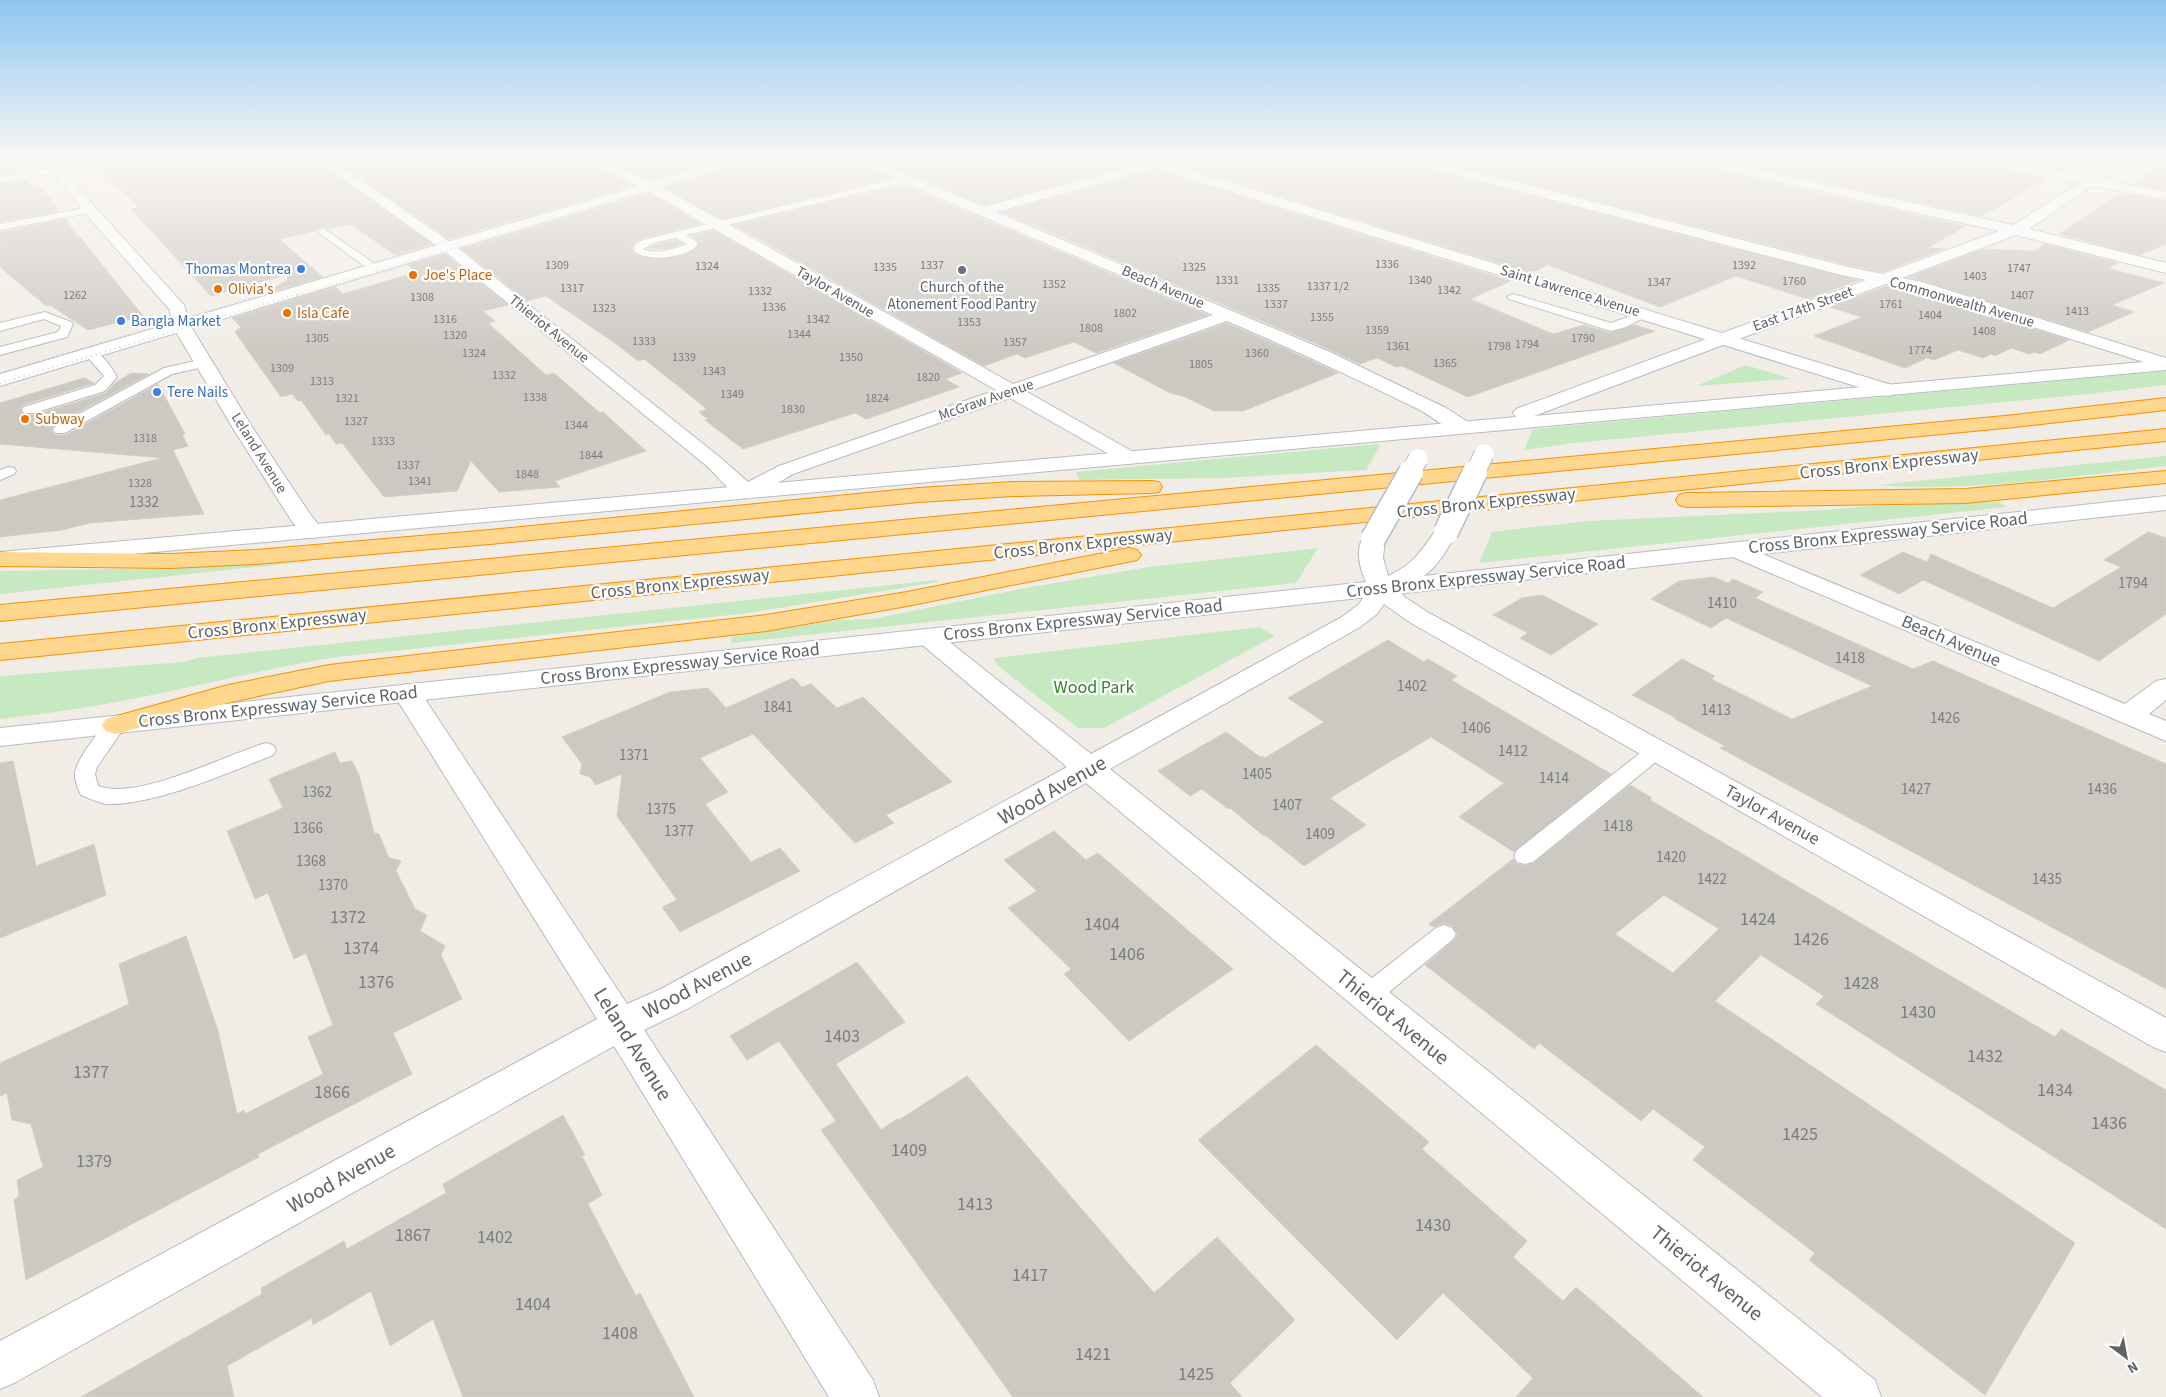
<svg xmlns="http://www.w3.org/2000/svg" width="2166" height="1397" font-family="'Source Sans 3',sans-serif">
<rect width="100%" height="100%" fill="#f1ede6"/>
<g fill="#c6e9c2">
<path d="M1746,365L1791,379L1696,386Z"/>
<path d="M2166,371V385L2079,395L1574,443L1524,450L1533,429Z"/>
<path d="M1378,444L1380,446L1366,470L1223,478L1079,480L1076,472Z"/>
<path d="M2166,456V466C2071,476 1974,493 1878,485Z"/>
<path d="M1999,502L2006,507L1479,563L1492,532L1588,521L1825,510L1869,506Z"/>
<path d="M1318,548L1296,583L731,643L732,637L838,620L873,619L1020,589L1149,567Z"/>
<path d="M313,561L0,594V571L190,568Z"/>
<path d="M937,580L938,582L749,613L337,657C268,668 201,686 132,699C88,708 44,714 0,719V676L184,662L197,658Z"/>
<path d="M1259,627L1275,636L1104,728H1078L998,666L994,658Z"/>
</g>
<g fill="#ccc8c2" stroke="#d6cec4" fill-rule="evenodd">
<path d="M0,158H11L21,172L0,175Z"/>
<path d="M88,158H312L432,244L395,255L351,224L327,229L322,226L316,231L279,239L323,277L263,294L288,280L286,275L211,296L131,209L139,207Z"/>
<path d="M331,158H583L586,163L632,185L449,239Z"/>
<path d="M605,158H725L651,180Z"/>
<path d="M752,158H849L852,163L889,178L722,219L666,188L749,163Z"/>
<path d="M872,158H1020L1021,166L1051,158H1093L1122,167L984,205Z"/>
<path d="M1185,158H1399L1403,163L1859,280L1808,299L1736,276L1660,307L1548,265L1531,273L1176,164L1183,162Z"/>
<path d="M1428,158H1681L1689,164L1966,226L1928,248H1946L1882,272L1848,265Z"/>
<path d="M1714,158H1963L1971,164L2046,179L1982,216Z"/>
<path d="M1999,158H2082L2061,170Z"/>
<path d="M2166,161V190L2133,184Z"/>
<path d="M1155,170L1511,281L1470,299L1553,334L1584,325L1610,333L1635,325L1655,331L1468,397L1402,366L1396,367L1377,358L1360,364L1331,350L1002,212Z"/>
<path d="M27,180L33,189L41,187L59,211L0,222V185Z"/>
<path d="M903,185L1208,315L1096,353L1074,342L1025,358L1017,354L984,366L734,225Z"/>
<path d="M648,193L701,224L646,237L634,242L631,251L638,256L655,259L684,255L699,246L698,240L691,236L713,230L962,373L945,379L959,387L866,419L855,413L743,449L705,420L708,419L699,412L707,409L644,359L638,361L615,343L546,296L527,301L462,249Z"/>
<path d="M2120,193L2166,202V244L2140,255L2059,234Z"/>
<path d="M65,219L78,237H80L143,316L88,330L50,305L46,306L0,267V232Z"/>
<path d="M676,240L682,244L665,249L648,248L654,245Z"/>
<path d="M2045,244L2119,263L2107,268L2164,283L2112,305L2134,312L2088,332L1909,277L1983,249L2035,251Z"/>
<path d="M445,254L508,305L483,311L495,321L488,323L546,375L554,373L600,413L603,412L646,451L555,481L560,487L499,492L471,461L457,491L384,497L342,443L336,444L329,434L326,435L301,400L298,401L292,394L281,397L235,332L241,327L232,318L335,287L343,294L417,272L408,265Z"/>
<path d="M1886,286L1913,291L2069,340L2040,354L2035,352L2029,354L2011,348L1995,356L1991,354L1983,358L1958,350L1934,360L1927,358L1905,368L1814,336L1862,317L1830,307Z"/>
<path d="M1227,323L1275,344L1338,373L1243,411H1214L1183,396L1170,393L1114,363Z"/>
<path d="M131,373L149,374L54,425L51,431L55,435H66L158,384L185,434L182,435L188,446L173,450L204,514L89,523L62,530L0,537V500L162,458L0,444V403L84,378L94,383L23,405L20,409L24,415H35L106,393L114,384Z"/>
<path d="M2148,532L2166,538V614L2099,661L1923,580L1899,594L1860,575L1903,552L1927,562L1931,554L2053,608L2121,567L2104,560Z"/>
<path d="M1714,577L1728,583L1733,579L1763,592L1755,598L1913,669L1933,661L2166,764V989L1720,748L1725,746L1675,719L1676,718L1632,695L1682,659L1715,676L1711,679L1792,719L1872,686L1726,618L1711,628L1651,599L1679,581Z"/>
<path d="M1542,595L1598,624L1551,655L1520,638L1528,633L1493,615L1522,598Z"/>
<path d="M1388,640L1424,662L1428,659L1457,676L1451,680L1611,774L1514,852L1459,817L1504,783L1431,737L1330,798L1366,825L1304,866L1265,835L1264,836L1230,808L1228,809L1202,789L1190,796L1158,771L1226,732L1260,757L1262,756L1265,758L1324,722L1288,698Z"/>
<path d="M793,678L802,687L811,684L837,708L863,697L952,782L886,815L894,823L855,843L753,734L700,758L728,792L705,804L751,862L780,848L800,871L680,932L662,907L677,900L617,816L622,774L596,785L590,777L580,774L582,764L562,737L670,692L708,688L726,708Z"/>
<path d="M335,752L340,763L352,761L359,775L374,833L379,834L389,858L401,861L396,871L415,909L427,915L420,931L445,946L441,955L462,999L393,1033L412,1074L258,1154L259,1157L26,1280L14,1200L19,1196L17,1180L43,1167L31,1124L12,1120L7,1093L0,1096V1063L129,1004L119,964L186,936L218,1031L237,1114L244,1110L245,1114L323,1074L308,1037L333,1025L306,953L294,959L268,893L255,899L227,831L283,808L269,779Z"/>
<path d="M13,761L36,866L94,844L106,895L0,938V763Z"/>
<path d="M1630,785L1652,798L1650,800L2055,1037L2061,1029L2166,1090V1229L1816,1004L1824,996L1761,955L1715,1001L2075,1243L1985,1395L1809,1260L1815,1253L1693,1160L1705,1147L1653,1109L1641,1121L1539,1043L1534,1049L1425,965L1453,941L1458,935L1453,926L1443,923L1434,927L1429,924L1513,859L1517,864L1525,866L1534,863ZM1664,895L1719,929L1673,973L1615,934Z"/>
<path d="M1054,831L1086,860L1098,853L1233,969L1129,1041L1064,974L1071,969L1008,908L1037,891L1004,860Z"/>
<path d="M857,962L905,1022L836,1064L881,1130L897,1119L899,1120L967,1076L1154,1293L1217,1237L1295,1320L1230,1383L1242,1397H1013L821,1130L836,1121L779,1041L747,1060L730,1036Z"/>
<path d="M1316,1045L1429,1142L1422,1149L1527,1241L1513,1257L1563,1301L1576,1287L1703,1397H1516L1533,1378L1443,1293L1397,1340L1198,1140Z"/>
<path d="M563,1115L585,1155L582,1156L602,1195L588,1204L636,1296L640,1293L694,1397H463L433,1319L390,1346L371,1291L313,1325L312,1318L227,1366L234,1397H81L262,1294L261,1288L344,1241L347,1249L446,1193L443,1184Z"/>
</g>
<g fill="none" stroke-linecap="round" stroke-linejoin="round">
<defs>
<g id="lane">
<path d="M59,167L63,170L62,172L0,183V177Z"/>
<path d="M907,176L911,179L910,181L686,235L697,242V246C685,258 645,263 633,250L635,244L646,239ZM676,238L687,244C673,249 657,255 643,249L653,243Z"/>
<path d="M90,207L95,210L93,212L0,230V224Z"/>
<path d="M323,228L378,266L379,268L378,270H370L319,233L318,231Z"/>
<path d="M1513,294L1611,323L1645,311L1651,314L1626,327L1611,331L1509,299L1507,297Z"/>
<path d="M45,312L71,322L73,324L67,337L0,355V347L58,332L61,326L44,319L0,331V323Z"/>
<path d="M90,349C102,352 111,367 117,377L105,391L34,413H24L22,410L24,407L95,385L104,376L84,353Z"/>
<path d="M204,359L210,363L208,366L172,374L65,433H55L53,430L55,427L164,368Z"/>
<path d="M9,467L14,468L16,471L14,474L0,480V470Z"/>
<path d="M116,719L123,721L126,725L97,767L95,774L98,786C139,801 224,755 266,743L273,745L276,750L273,755C228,773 155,805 107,804C99,803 89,798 81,795C78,789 74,779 75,772C78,758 103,722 116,719Z"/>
<path d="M1656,744L1663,746L1666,751L1663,756L1533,862L1525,864L1517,862L1514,856L1517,850L1649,746Z"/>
<path d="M1444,925L1452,928L1456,934L1452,940L1376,1003L1367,1006L1358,1003L1355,996L1358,989L1436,928Z"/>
</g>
<g id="street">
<path d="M43,158H55L95,207L184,305L190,325L254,430L308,511L323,531L320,536L312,538L304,536L291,520L234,430L172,325L170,310L85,213Z"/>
<path d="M314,158H328L453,244L722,459L748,482L779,466L996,390L644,189L587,161L585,158H601L654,183L1013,384L1213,315L853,161L851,158H867L1330,352L1446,408L1471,424L1474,428L1471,432C1454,437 1435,418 1420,410C1356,379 1293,349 1227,321L1027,392L1137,454L1140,458L1137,462L1130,464L1123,462L1010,398L793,474C782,480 751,502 740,497C730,492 716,475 708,467L443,250Z"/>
<path d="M1130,158H1149L1895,386L1897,390L1895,394L1888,396L1881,394L1132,161Z"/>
<path d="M1401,158H1421L1848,267L1922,282L2166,358V369L1913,289L1841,275L1403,161Z"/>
<path d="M1965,158H1990L2166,192V200L1971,162Z"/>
<path d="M1736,543L2125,704L2156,681L2166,679V700L2149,714L2166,721V741L1728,555L1724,550L1728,545Z"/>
<path d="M1382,581L1391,583L1406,598L1429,613L2166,1018V1052L2153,1047L1411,623L1384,604L1377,614L1360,627L1110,769L1875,1380L1881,1397H1822L1086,783L687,1009L644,1030L873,1380L879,1397H829L614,1046L16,1382L0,1389V1341L597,1019L393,693L397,687L407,684L417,687L627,1004L661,989L1067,767L919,642L915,637L919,632L928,629L937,632L1091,754L1342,617L1359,604L1373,583Z"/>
</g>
<g id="secondary">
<path d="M731,158H750L748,161L0,386V374Z"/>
<path d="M1163,158H1183L1181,161L989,214H979L977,211L979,208Z"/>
<path d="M1683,158H1706L2013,225L2119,158H2133L2029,229L2166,263V273L2016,235L1534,416L2166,360V370L0,566V552L1516,417L1513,413L1516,409L1999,231L1689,162Z"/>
<path d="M2166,496V510L0,746V728L1366,582C1359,567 1355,548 1365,534L1373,532L1381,534L1385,539L1383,558L1388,576C1414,564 1422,550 1438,527L1446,525L1454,527L1457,532C1448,548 1439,565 1424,576Z"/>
</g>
<g id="highway">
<path d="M2166,398V410L2015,427L0,621V605L2015,415Z"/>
<path d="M2166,429V441L0,660V644Z"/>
<path d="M2166,471V483L1965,503L1687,507L1679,505L1676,500L1679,495L1687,493L1965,489Z"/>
<path d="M1151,481L1159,482L1162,487L1159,492L1151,493L1013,496L919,502L490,544L256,564L170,568L0,566V552L170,554L256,550L490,530L919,488L1013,482Z"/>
<path d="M1129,548L1137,550L1141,555L1137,560L907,606L766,631L329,681L231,702L116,734L106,731L102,725L106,719L228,685L329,665L766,615L907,592Z"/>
</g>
</defs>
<use href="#lane" stroke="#b7babd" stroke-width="2"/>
<use href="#street" stroke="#b7babd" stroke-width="2"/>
<use href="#secondary" stroke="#b7bcc1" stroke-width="2"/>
<use href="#highway" stroke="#f79000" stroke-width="2"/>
<use href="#lane" fill="#fff" fill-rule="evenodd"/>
<use href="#street" fill="#fff" fill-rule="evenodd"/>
<use href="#secondary" fill="#fff" fill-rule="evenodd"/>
<use href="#highway" fill="#ffd78f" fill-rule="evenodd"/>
<g stroke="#b5b6b7" stroke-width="2" stroke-dasharray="0.5 3" stroke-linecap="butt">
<path d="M265,295L630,188"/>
<path d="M296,295L758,158"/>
</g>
<g stroke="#b5b6b7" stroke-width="2.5" stroke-dasharray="0.5 4.5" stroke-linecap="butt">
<path d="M0,373L269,294"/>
<path d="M0,383L300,294"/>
</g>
<defs>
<g id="secondary-bridge-far1">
<path d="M1410,473L1418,459"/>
<path d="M1475,473L1484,454"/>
</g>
<g id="secondary-bridge">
<path d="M1446,532L1475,472"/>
<path d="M1373,539L1411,472"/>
</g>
</defs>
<use href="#secondary-bridge-far1" stroke="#b7bcc1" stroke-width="21" stroke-linecap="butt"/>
<use href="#secondary-bridge" stroke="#b7bcc1" stroke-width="27" stroke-linecap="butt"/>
<use href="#secondary-bridge-far1" stroke="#fff" stroke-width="19"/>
<use href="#secondary-bridge" stroke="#fff" stroke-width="24"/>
</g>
<linearGradient id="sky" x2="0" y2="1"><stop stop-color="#8ec6f1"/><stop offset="0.45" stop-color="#f9f7f4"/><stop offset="1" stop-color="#f9f7f4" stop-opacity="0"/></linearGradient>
<rect width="2166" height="353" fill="url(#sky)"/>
<g fill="#3f7fe0" stroke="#fff" stroke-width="2">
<circle cx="301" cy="269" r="5"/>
<circle cx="121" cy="321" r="5"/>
<circle cx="157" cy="392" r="5"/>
</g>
<circle fill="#6b7280" stroke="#fff" stroke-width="2" cx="962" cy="270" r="5"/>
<g fill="#e8710a" stroke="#fff" stroke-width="2">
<circle cx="413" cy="275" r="5"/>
<circle cx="218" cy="289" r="5"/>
<circle cx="287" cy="313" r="5"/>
<circle cx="25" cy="419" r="5"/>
</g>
<g text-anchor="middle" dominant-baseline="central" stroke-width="4.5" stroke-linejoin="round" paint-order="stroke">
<g font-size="12" fill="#7a7c7e">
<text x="1387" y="264">1336</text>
<text x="557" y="265">1309</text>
<text x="932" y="265">1337</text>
<text x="1744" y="265">1392</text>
<text x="707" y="266">1324</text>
<text x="885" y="267">1335</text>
<text x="1194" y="267">1325</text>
<text x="2019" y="268">1747</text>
<text x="1975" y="276">1403</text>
<text x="1227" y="280">1331</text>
<text x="1420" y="280">1340</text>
<text x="1794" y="281">1760</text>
<text x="1659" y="282">1347</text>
<text x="1054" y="284">1352</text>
<text x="1328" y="286">1337 1/2</text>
<text x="572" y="288">1317</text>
<text x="1268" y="288">1335</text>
<text x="1449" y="290">1342</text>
<text x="760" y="291">1332</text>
<text x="75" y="295">1262</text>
<text x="2022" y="295">1407</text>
<text x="422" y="297">1308</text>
<text x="1276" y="304">1337</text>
<text x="1891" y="304">1761</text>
<text x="774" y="307">1336</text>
<text x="604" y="308">1323</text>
<text x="2077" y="311">1413</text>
<text x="1125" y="313">1802</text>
<text x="1930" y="315">1404</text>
<text x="1322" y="317">1355</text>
<text x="445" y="319">1316</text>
<text x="818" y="319">1342</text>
<text x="969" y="322">1353</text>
<text x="1091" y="328">1808</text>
<text x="1377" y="330">1359</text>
<text x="1984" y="331">1408</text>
<text x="799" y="334">1344</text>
<text x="455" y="335">1320</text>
<text x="317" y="338">1305</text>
<text x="1583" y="338">1790</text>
<text x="644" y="341">1333</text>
<text x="1015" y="342">1357</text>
<text x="1527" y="344">1794</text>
<text x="1398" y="346">1361</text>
<text x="1499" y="346">1798</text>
<text x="1920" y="350">1774</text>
<text x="474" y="353">1324</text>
<text x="1257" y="353">1360</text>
<text x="684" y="357">1339</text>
<text x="851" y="357">1350</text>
<text x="1445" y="363">1365</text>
<text x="1201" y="364">1805</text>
<text x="282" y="368">1309</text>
<text x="714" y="371">1343</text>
<text x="504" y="375">1332</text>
<text x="928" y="377">1820</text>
<text x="322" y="381">1313</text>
<text x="732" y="394">1349</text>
<text x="535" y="397">1338</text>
<text x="347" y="398">1321</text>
<text x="877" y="398">1824</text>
<text x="793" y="409">1830</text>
<text x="356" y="421">1327</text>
<text x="576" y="425">1344</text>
<text x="145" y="438">1318</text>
<text x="383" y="441">1333</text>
<text x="591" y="455">1844</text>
<text x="408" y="465">1337</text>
<text x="527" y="474">1848</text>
<text x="420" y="481">1341</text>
<text x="140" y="483">1328</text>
</g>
<g font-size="15" fill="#366cbe" stroke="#fff" text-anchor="start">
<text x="291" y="269" text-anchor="end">Thomas Montrea</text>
<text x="131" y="321">Bangla Market</text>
<text x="167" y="392">Tere Nails</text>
</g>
<g font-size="15" fill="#c56008" stroke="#fff" text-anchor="start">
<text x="423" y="275">Joe's Place</text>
<text x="228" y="289">Olivia's</text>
<text x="297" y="313">Isla Cafe</text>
<text x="35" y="419">Subway</text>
</g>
<g font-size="15" fill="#5b616d" stroke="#fff">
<text x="962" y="287">Church of the<tspan x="962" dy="17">Atonement Food Pantry</tspan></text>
</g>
<g font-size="15" fill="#5e6367" stroke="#fff">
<text transform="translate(1163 287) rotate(23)">Beach Avenue</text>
<text transform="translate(1570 291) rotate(17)">Saint Lawrence Avenue</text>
<text transform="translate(835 292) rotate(30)">Taylor Avenue</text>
<text transform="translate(1962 302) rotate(16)">Commonwealth Avenue</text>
<text transform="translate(1803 309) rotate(-20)">East 174th Street</text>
<text transform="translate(549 329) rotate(39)">Thieriot Avenue</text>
<text transform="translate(986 400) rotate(-19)">McGraw Avenue</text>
<text transform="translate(259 453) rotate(58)">Leland Avenue</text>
</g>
<g font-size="15" fill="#7a7c7e">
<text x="144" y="502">1332</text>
<text x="2133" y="583">1794</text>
<text x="1722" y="603">1410</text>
<text x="1850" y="658">1418</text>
<text x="1412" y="686">1402</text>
<text x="778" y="707">1841</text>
<text x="1716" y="710">1413</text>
<text x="1945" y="718">1426</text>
<text x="1476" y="728">1406</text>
<text x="1513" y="751">1412</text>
<text x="634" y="755">1371</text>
<text x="1257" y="774">1405</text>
<text x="1554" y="778">1414</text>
<text x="1916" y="789">1427</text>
<text x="2102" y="789">1436</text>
<text x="317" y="792">1362</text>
<text x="1287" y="805">1407</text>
<text x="661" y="809">1375</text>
<text x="1618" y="826">1418</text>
<text x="308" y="828">1366</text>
<text x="679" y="831">1377</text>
<text x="1320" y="834">1409</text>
<text x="1671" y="857">1420</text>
<text x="311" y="861">1368</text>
<text x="1712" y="879">1422</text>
<text x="2047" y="879">1435</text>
<text x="333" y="885">1370</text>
</g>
<g font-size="18" fill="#5e6367" stroke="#fff">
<text transform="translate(1889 464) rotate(-6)">Cross Bronx Expressway</text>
<text transform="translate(1486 503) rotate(-6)">Cross Bronx Expressway</text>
<text transform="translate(1888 533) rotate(-6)">Cross Bronx Expressway Service Road</text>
<text transform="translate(1083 544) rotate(-6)">Cross Bronx Expressway</text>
<text transform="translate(1486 577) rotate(-6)">Cross Bronx Expressway Service Road</text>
<text transform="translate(680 584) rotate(-6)">Cross Bronx Expressway</text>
<text transform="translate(1083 620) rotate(-6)">Cross Bronx Expressway Service Road</text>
<text transform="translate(277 624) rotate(-6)">Cross Bronx Expressway</text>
<text transform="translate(1951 641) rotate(23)">Beach Avenue</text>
<text transform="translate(680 664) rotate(-6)">Cross Bronx Expressway Service Road</text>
<text transform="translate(278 707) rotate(-6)">Cross Bronx Expressway Service Road</text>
<text transform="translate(1772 815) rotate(29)">Taylor Avenue</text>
</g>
<g font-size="18" fill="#358430" stroke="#fff">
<text x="1094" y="687">Wood Park</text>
</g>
<g font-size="18" fill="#7a7c7e">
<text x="348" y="917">1372</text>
<text x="1758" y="919">1424</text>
<text x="1102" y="924">1404</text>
<text x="1811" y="939">1426</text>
<text x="361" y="948">1374</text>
<text x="1127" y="954">1406</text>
<text x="376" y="982">1376</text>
<text x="1861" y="983">1428</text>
<text x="1918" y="1012">1430</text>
<text x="842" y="1036">1403</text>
<text x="1985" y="1056">1432</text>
<text x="91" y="1072">1377</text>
<text x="2055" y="1090">1434</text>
<text x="332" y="1092">1866</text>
<text x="2109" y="1123">1436</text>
<text x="1800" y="1134">1425</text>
<text x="909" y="1150">1409</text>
<text x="94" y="1161">1379</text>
<text x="975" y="1204">1413</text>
<text x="1433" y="1225">1430</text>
<text x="413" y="1235">1867</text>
<text x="495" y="1237">1402</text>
<text x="1030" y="1275">1417</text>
<text x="533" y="1304">1404</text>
<text x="620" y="1333">1408</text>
<text x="1093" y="1354">1421</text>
<text x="1196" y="1374">1425</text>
</g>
<g font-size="21" fill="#5e6367" stroke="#fff">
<text transform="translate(1052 790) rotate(-29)">Wood Avenue</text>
<text transform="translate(697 985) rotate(-28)">Wood Avenue</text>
<text transform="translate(1393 1017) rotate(39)">Thieriot Avenue</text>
<text transform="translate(633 1044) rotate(58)">Leland Avenue</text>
<text transform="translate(341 1178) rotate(-29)">Wood Avenue</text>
<text transform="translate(1707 1273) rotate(39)">Thieriot Avenue</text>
</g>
</g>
<g transform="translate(2126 1357) rotate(148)" stroke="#ffffff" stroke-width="4" paint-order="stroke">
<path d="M0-4L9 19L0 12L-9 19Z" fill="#5e6367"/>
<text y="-8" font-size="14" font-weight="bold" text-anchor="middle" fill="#5e6367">N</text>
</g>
</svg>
